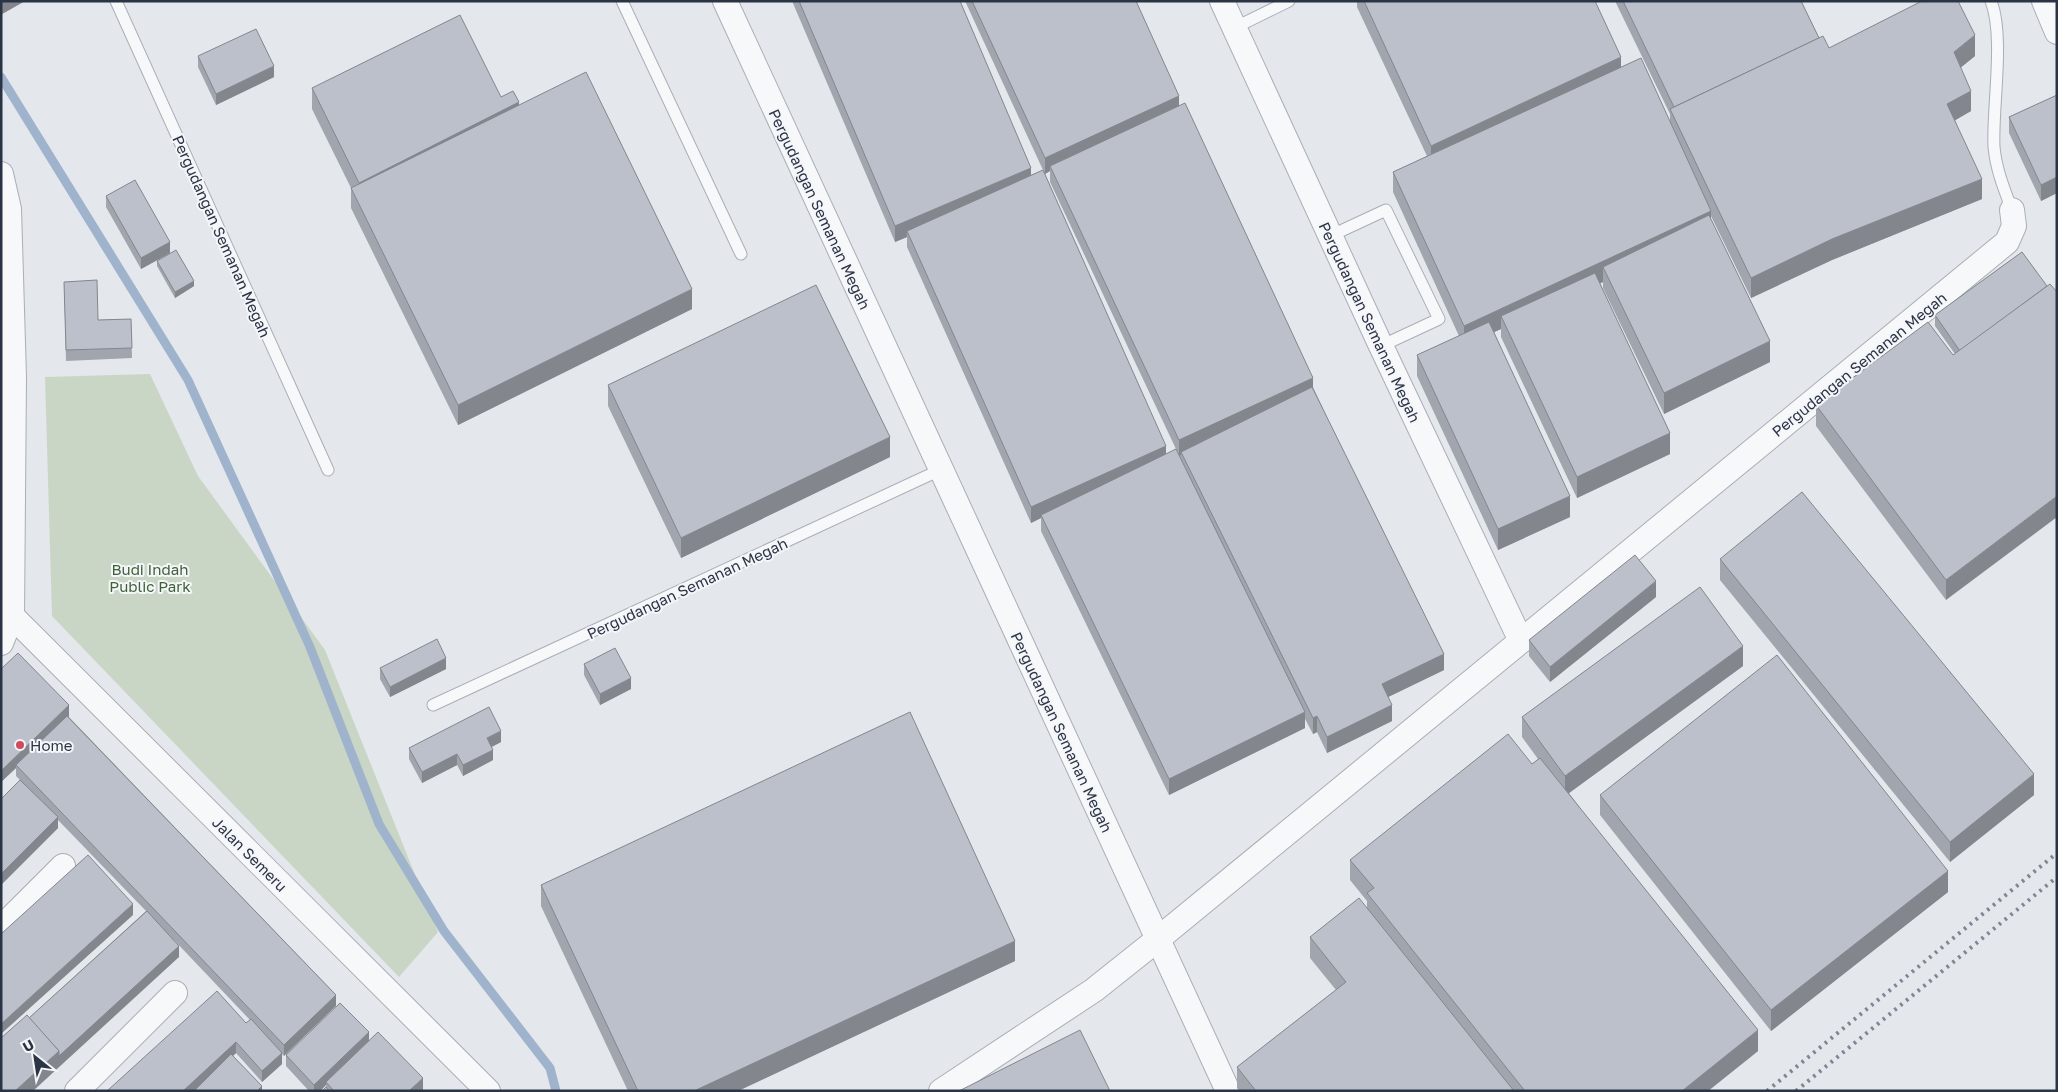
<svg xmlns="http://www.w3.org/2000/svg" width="2058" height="1092" font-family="'Golos Text',sans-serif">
<rect width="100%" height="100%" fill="#e4e7ec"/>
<path fill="#c9d6c5" d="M150,374L198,476L325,650L438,932L399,977L52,616L45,377Z"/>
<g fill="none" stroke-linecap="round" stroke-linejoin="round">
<path stroke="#9fb4cc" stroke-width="9" d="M1,77L188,380L310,647L379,824L444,931L550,1068L556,1091"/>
<defs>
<g id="service">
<path d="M116,1L328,470"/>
<path d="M622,1L741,254"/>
<path d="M1991,1C2005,37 1992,107 1994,147C1996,169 2004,189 2012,210"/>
<path d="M1234,28L1289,1"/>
<path d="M1330,236L1386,210L1439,319L1381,346"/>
<path d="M433,705L940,470"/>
</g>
<g id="minor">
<path d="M725,1L1228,1091"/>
<path d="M1222,1L1381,346L1521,641"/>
<path d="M2044,1L2057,32"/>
<path d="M1,174L9,209L14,377L12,616L1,643"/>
<path d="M12,616L488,1091"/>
<path d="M1,928L63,866"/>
<path d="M77,1091L175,993"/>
<path d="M941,1091L1094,990L1158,939L2007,242L2014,226L2012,210"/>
</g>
</defs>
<use href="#service" stroke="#a9aeb7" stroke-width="13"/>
<use href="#minor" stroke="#a9aeb7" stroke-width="26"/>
<use href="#service" stroke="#f7f8fa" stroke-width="11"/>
<use href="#minor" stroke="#f7f8fa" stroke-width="24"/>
<g stroke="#7d8696" stroke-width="4" stroke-dasharray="2.5 5" stroke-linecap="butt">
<path d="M1767,1091L2057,853"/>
<path d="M1796,1091L2057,877"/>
</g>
</g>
<g fill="#a1a5ae" fill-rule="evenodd">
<path d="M1,1H25L2,14L1,12Z"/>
<path d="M792,1H960L1031,175L1043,170L965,1H1136L1179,106L1313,387L1444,670L1388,697L1392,721L1327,753L1317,732L1313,734L1305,719V728L1169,795L1041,531V518L1031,523L907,247V237L895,242ZM1050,171V182L1176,449L1166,454L1045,174Z"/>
<path d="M1357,1H1364L1621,67L1670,122V114L1615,1H1801L1819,38L1829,48L1975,56L1960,68L1971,111L1955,120L1982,199L1832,260L1751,298L1711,216V220L1770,362L1664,414L1603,288V282L1600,283L1670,454L1577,498L1501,337V329L1494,332L1570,517L1498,550L1417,376V355L1459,336L1393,192V172L1427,156L1357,7Z"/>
<path d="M198,56L274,77L216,105L198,67Z"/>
<path d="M312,88L501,97L519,105L692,309L458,425L351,208V188L312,109Z"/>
<path d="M2057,95V193L2041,201L2009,133V117Z"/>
<path d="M106,196L170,253L141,269L106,207Z"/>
<path d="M2022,252L1946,600L1816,426V405L1955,354L1935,326V315Z"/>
<path d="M157,261L194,286L175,298L157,266Z"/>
<path d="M64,282L98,320L131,319L132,358L66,361Z"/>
<path d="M608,385L890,457L681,558L608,406Z"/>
<path d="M1720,559L2034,795L1950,862L1720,580Z"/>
<path d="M1656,597L1550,682L1529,656V640Z"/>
<path d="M584,664L631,689L600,705L584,675Z"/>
<path d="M1743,666L1569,793L1758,1051L1708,1091H1239L1237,1088V1067L1336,990L1310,958V937L1367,908V901L1350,880V860L1532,764L1538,759L1522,737V717Z"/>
<path d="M380,668L446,669L390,697L380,679Z"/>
<path d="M1,669L69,716V717L336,995L284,1056L282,1054V1064L262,1082L236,1053L233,1056L262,1091H107L246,1023L250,1020L174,940L179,957L29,1018L146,911L58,820V828L1,885V799L20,780L16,776V768L1,782Z"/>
<path d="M501,742L492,747L493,760L463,776L457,765L422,783L409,759V748Z"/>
<path d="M1600,795L1948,892L1771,1031L1600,815Z"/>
<path d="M541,885L1015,961L738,1091H628L541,906Z"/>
<path d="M369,1040L423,1091H322L326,1087V1085L320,1091H309L286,1066V1055Z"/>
</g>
<g fill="#83868d">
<path d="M5,1H25L2,14V3Z"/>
<path d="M1975,35V56L1954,73V52Z"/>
<path d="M1621,57V77L1431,166V146Z"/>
<path d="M274,66V77L216,105V94Z"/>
<path d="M1971,91V111L1947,125V104Z"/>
<path d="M1179,96V112L1050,166V171L1045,174V158Z"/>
<path d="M519,102V122L359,203V183Z"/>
<path d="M1031,168V183L907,231V237L895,242V226Z"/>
<path d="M2057,177V193L2041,201V185Z"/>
<path d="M1982,179V199L1832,260L1751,298V278L1832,239Z"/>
<path d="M1711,211V232L1603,267V282L1506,327L1501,316V329L1464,346V326Z"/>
<path d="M170,242V253L141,269V258Z"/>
<path d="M194,281V286L175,298V292Z"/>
<path d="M692,289V309L458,425V405Z"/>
<path d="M1770,341V362L1664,414V393Z"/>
<path d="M1313,378V394L1181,452V455L1179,456V440Z"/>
<path d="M1670,433V454L1577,498V477Z"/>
<path d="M890,437V457L681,558V538Z"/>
<path d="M1166,446V462L1041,515V518L1031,523V507Z"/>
<path d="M1570,496V517L1498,550V529Z"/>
<path d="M2057,496V517L1946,600V580Z"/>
<path d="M1656,581V597L1550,682V667Z"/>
<path d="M1743,646V666L1565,796V776Z"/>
<path d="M1444,654V670L1382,700V684Z"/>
<path d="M446,658V669L390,697V687Z"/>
<path d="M631,678V689L600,705V694Z"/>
<path d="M69,705V716L17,766L16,765V768L1,782V771Z"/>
<path d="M1392,705V721L1327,753V737Z"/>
<path d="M1305,712V728L1169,795V779Z"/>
<path d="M1317,716V732L1313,734V718Z"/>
<path d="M501,731V742L487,749V738Z"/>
<path d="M493,750V760L463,776V765Z"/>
<path d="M457,754V765L422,783V772Z"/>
<path d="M2034,774V795L1950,862V842Z"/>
<path d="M58,817V828L1,885V874Z"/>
<path d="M1948,871V892L1771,1031V1010Z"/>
<path d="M133,904V915L1,1034V1024Z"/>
<path d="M1015,941V961L738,1091H694Z"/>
<path d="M179,946V957L33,1091H15L59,1051Z"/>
<path d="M336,995V1006L284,1056V1045Z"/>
<path d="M1758,1030V1051L1708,1091H1682Z"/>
<path d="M369,1032V1043L326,1082V1085L320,1091H314V1085Z"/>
<path d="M236,1042V1053L195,1091H183Z"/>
<path d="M282,1053V1064L262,1082V1071Z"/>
<path d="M423,1078V1091H409Z"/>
<path d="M262,1086V1091H257Z"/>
</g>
<g fill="#bbc0ca" stroke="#83868d">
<path d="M799,1H960L1031,168L895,226Z"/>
<path d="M972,1H1136L1179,96L1045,158Z"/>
<path d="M1364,1H1595L1621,57L1431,146Z"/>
<path d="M1623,1H1801L1819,38L1674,107Z"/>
<path d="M1922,1H1958L1975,35L1954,52L1971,91L1947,104L1982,179L1832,239L1751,278L1670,109L1823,36L1829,48Z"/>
<path d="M460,15L501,97L513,91L519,102L359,183L312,88Z"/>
<path d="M256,29L274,66L216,94L198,56Z"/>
<path d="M1641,58L1711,211L1464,326L1393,172Z"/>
<path d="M586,72L692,289L458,405L351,188Z"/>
<path d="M2057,95V177L2041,185L2009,117Z"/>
<path d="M1185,103L1313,378L1179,440L1050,166Z"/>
<path d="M1043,170L1166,446L1031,507L907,231Z"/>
<path d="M135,180L170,242L141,258L106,196Z"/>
<path d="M1709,215L1770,341L1664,393L1603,267Z"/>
<path d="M176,250L194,281L175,292L157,261Z"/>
<path d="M2022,252L2047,286L1960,351L1935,315Z"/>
<path d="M1595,273L1670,433L1577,477L1501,316Z"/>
<path d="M97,280L98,320L131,319L132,348L66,350L64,282Z"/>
<path d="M2050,284L2057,292V496L1946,580L1816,405L1928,322L1953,355Z"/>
<path d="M816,285L890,437L681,538L608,385Z"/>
<path d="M1489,322L1570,496L1498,529L1417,355Z"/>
<path d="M1312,387L1444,654L1382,684L1392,705L1327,737L1317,716L1313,718L1181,452Z"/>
<path d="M1176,449L1305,712L1169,779L1041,515Z"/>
<path d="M1802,492L2034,774L1950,842L1720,559Z"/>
<path d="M1635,555L1656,581L1550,667L1529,640Z"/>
<path d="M1700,587L1743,646L1565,776L1522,717Z"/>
<path d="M437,639L446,658L390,687L380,668Z"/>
<path d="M615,648L631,678L600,694L584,664Z"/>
<path d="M18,653L69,705L1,771V669Z"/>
<path d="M1777,655L1948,871L1771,1010L1600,795Z"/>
<path d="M489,707L501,731L487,738L493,750L463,765L457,754L422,772L409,748Z"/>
<path d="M910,712L1015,941L694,1091H638L541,885Z"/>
<path d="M67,716L336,995L284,1045L16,765Z"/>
<path d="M1508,734L1532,764L1540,758L1758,1030L1682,1091H1525L1367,893L1374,888L1350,860Z"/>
<path d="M20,780L58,817L1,874V799Z"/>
<path d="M88,855L133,904L1,1024V934Z"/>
<path d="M1359,898L1514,1091H1256L1237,1067L1346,982L1310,937Z"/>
<path d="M147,911L179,946L59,1056V1051L29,1018Z"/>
<path d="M217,991L246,1023L251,1019L282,1053L262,1071L236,1042L183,1091H107Z"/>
<path d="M340,1003L369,1032L314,1085L286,1055Z"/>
<path d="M27,1015L59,1051L15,1091H1V1038Z"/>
<path d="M1080,1030L1110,1091H959Z"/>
<path d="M378,1032L423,1078L409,1091H334L326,1082Z"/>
<path d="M231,1054L262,1086L257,1091H194Z"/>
<path d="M326,1087L329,1091H322Z"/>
</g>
<circle fill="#d1495b" stroke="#f4f6f9" stroke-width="2" cx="20" cy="745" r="5"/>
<g text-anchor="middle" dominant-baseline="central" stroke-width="4" stroke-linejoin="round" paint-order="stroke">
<g font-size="15" fill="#2b3445" stroke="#f4f6f9">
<text transform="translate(820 209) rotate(65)">Pergudangan Semanan Megah</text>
<text transform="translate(222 236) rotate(66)">Pergudangan Semanan Megah</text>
<text transform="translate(1370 322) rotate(65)">Pergudangan Semanan Megah</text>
<text transform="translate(1859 364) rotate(-39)">Pergudangan Semanan Megah</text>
<text transform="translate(687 588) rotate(-25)">Pergudangan Semanan Megah</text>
<text transform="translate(1062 732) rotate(65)">Pergudangan Semanan Megah</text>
<text transform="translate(250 854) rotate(45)">Jalan Semeru</text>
</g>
<g font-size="15" fill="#3f6138" stroke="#f4f6f9">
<text x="150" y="569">Budi Indah<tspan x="150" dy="17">Public Park</tspan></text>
</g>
<g font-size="15" fill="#2b3445" stroke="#f4f6f9" text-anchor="start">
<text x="30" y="745">Home</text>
</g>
</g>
<rect width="2058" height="1092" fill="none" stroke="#2b3445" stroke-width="5"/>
<g transform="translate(35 1057) rotate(330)" stroke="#f4f6f9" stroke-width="4" paint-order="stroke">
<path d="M0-4L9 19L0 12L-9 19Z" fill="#2b3445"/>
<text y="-8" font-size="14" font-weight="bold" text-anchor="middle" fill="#2b3445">U</text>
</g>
</svg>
